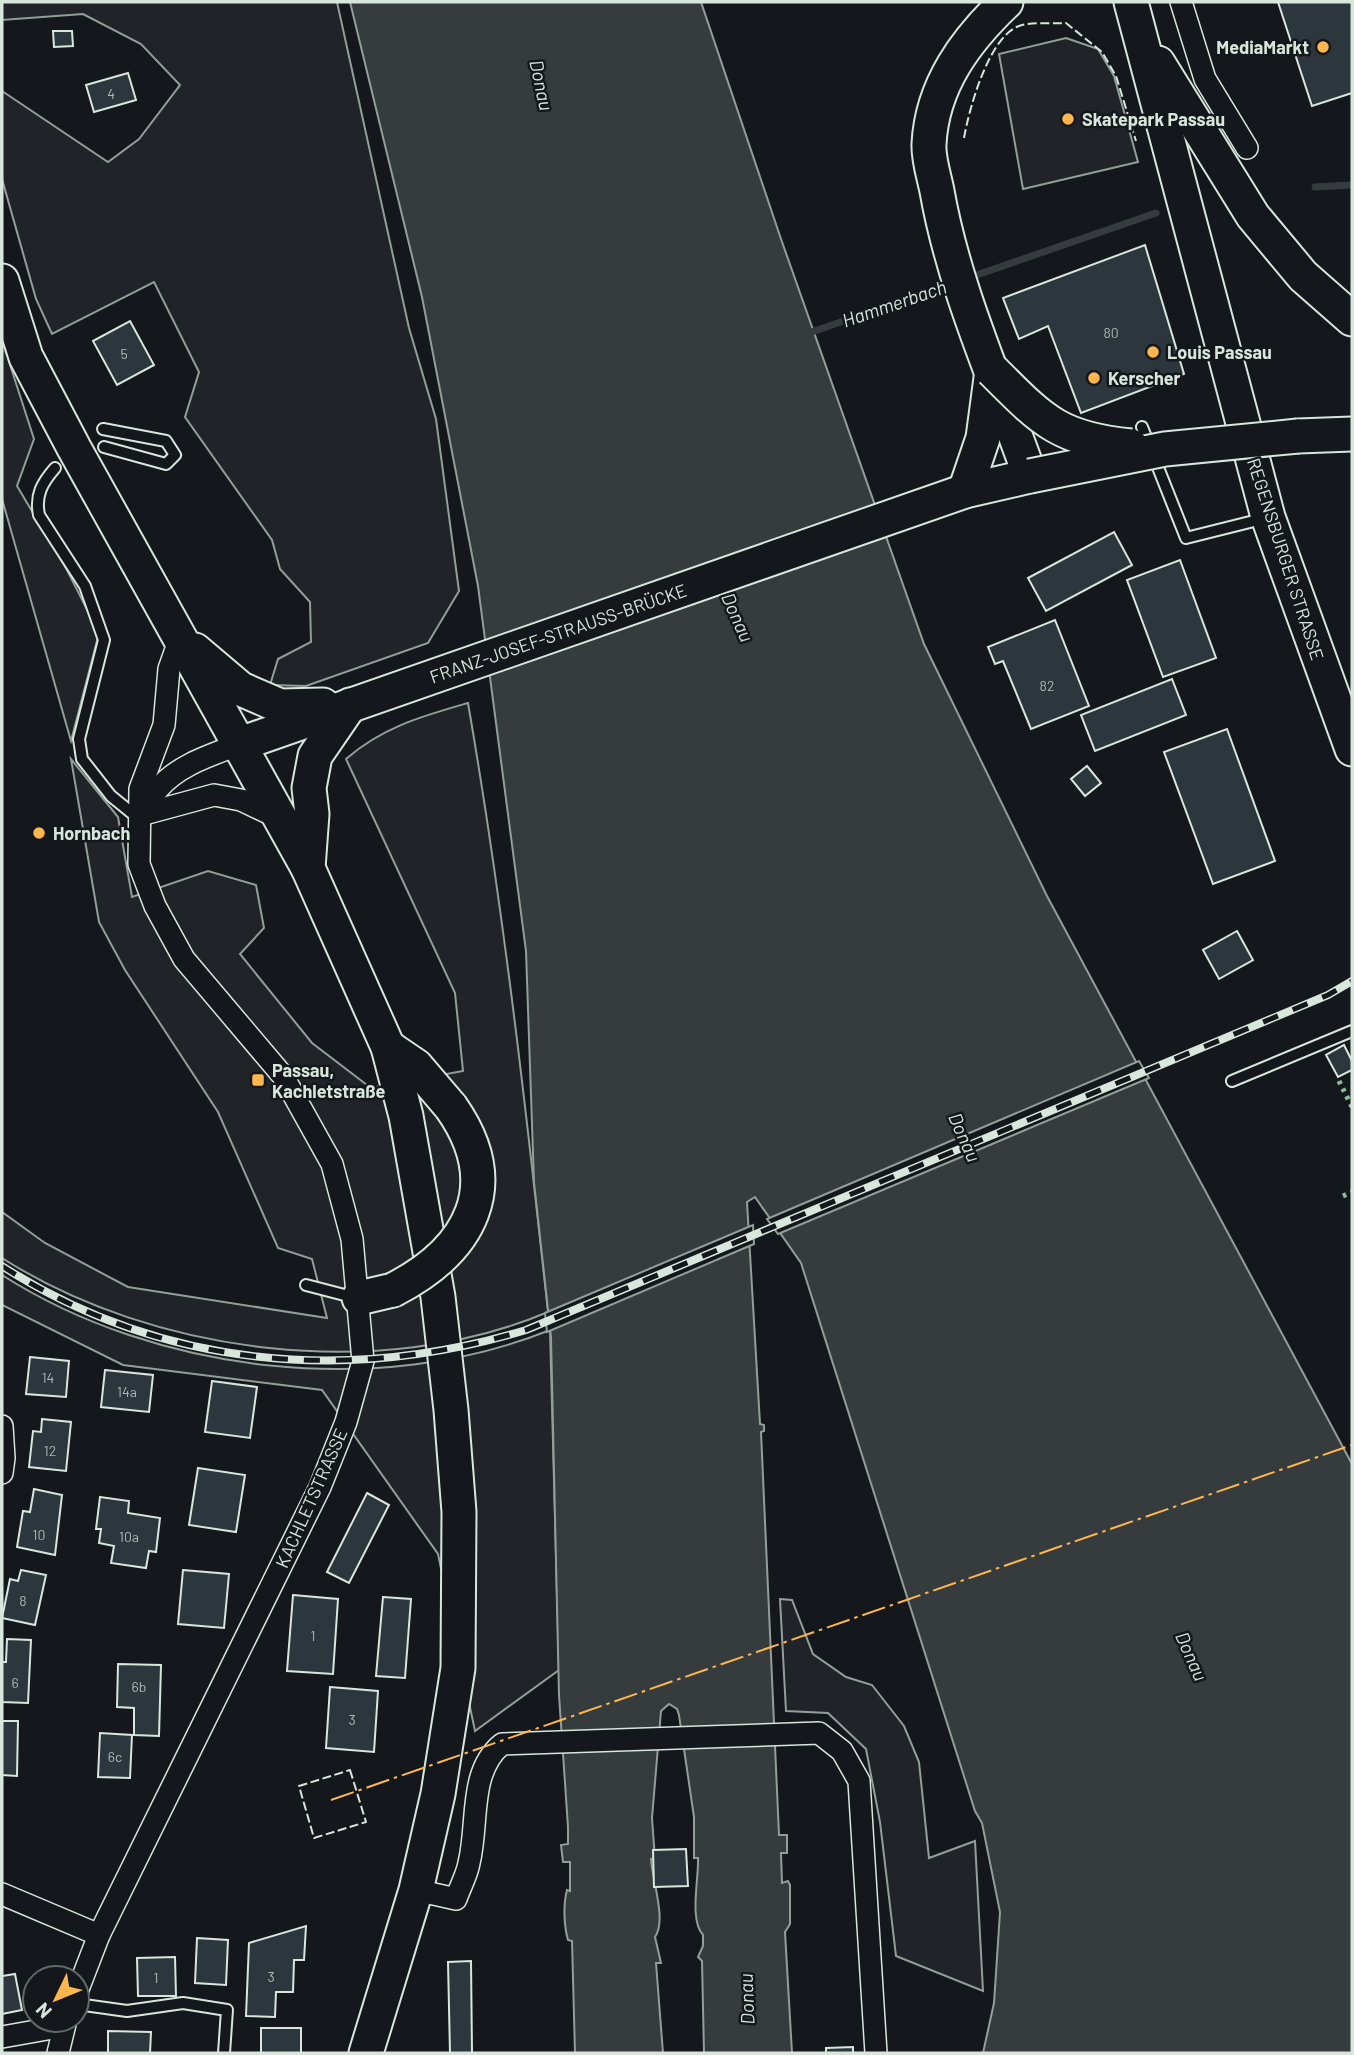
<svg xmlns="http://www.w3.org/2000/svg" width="1354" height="2055" font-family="Barlow,sans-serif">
<rect width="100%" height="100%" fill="#14181c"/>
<g fill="#202428" stroke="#939e99" stroke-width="2">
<path d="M2,2H337L409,328L436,419L459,591L428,643L306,686L270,685L278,659L311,642L310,602L280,569L272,540L185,417L199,372L154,282L52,334L36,299L2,179V91L108,162L139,139L180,85L141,44L83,14L2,20Z"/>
<path d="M1066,38L1098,49L1114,76L1138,162L1023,189L999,54Z"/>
<path d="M2,340L34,439L17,486L67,570L99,633L71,741L2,499Z"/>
<path d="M468,703C503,905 526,1108 548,1312C381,1383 154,1355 2,1258V1212L45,1243L128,1287L327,1318L312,1259L278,1248L218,1112L125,970L99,922L71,759L118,817L132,897L208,871L256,885L264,928L240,954L312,1043L371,1088L463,1071L455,993L346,759C382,727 423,716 468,703Z"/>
<path d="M2,1275C157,1374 379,1399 550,1330L559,1670L475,1731L438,1554L322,1390L123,1365L2,1305Z"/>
<path d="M780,1599L792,1600L813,1654L846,1677L872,1685L904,1726L919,1762L929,1858L975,1841L983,1991L896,1956L880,1822L866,1749L828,1713L786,1711Z"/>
</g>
<path fill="#363b3e" stroke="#939e99" stroke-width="2" d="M350,2H701L781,239L924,644L1047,896L1352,1464V2053H983L994,2003L1000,1912L982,1823L975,1811L801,1263L755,1197L747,1202L760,1424L764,1425V1431L761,1432L779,1835H787V1853H781L782,1883L788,1881L790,1885V1924L785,1932L792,2053H704L702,1961L698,1957L703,1946V1935C689,1920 699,1878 698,1858H694V1817L679,1715L677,1709L669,1704L661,1711L652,1818L655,1859H651C652,1880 667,1920 655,1937L661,1963H656L663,2053H575L572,1941L568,1940C564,1926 563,1905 567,1890L570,1891V1862H563L561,1845L568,1844V1827L559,1695L551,1337L534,1182L526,951L478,586L422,297Z"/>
<g fill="#14181c" stroke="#939e99" stroke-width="2">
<path d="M1139,1061L1149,1078L778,1234L767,1219Z"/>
<path d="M753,1225L754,1244L547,1332L545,1313Z"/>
</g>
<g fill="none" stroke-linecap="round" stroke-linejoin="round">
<g stroke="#363b3e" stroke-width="7">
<path d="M1315,187L1352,185"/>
<path d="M968,278L1156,213"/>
<path d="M806,334L950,284"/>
</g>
</g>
<g fill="#2c363c" stroke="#d8e6dc" stroke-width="2">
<path d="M1278,2H1352V93L1312,106Z"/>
<path d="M53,31H72L73,46L54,47Z"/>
<path d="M128,73L136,100L94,112L86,85Z"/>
<path d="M1145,245L1184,374L1081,413L1048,326L1019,339L1003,298Z"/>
<path d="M130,321L154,365L117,385L93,341Z"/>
<path d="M1114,532L1132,565L1046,611L1028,578Z"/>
<path d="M1180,560L1216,658L1163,677L1127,580Z"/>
<path d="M1055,620L1089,706L1031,729L1003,661L995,664L988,647Z"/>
<path d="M1172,679L1186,715L1095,751L1081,715Z"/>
<path d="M1227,729L1275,861L1213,884L1164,752Z"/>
<path d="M1087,766L1101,783L1085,796L1071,779Z"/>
<path d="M1237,931L1253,960L1219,979L1203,950Z"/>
<path d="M1344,1045L1352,1061V1070L1338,1077L1326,1055Z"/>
<path d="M30,1357L69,1361L66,1397L26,1394Z"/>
<path d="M105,1370L153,1375L149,1412L101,1407Z"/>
<path d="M212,1381L257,1387L250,1438L205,1432Z"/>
<path d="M42,1419L71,1422L66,1471L29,1467L33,1431L41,1432Z"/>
<path d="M198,1468L245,1475L236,1532L189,1525Z"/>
<path d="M34,1489L62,1495L55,1555L17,1547L23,1511L30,1512Z"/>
<path d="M367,1493L389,1505L349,1583L327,1572Z"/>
<path d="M100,1497L129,1501L128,1513L160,1518L156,1552L149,1551L146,1568L111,1563L114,1546L99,1543L101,1529H96Z"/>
<path d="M21,1570L46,1575L35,1625L2,1618L10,1579L18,1581Z"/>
<path d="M183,1570L229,1574L224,1628L178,1624Z"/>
<path d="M293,1595L338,1599L333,1674L287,1671Z"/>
<path d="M383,1597L411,1599L405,1678L376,1676Z"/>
<path d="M7,1639L31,1640L28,1703L2,1702V1662H6Z"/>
<path d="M118,1664L161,1665L159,1736L134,1735V1708L117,1707Z"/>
<path d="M330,1687L378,1691L374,1752L326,1748Z"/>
<path d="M2,1721H18L17,1776L2,1775Z"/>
<path d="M100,1733L132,1735L130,1778L98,1777Z"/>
<path d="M686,1849L688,1886L654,1887L653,1850Z"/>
<path d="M306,1926L304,1960H294L293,1992H276L275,2017L246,2016L249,1943Z"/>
<path d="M197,1938L228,1940L226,1985L195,1983Z"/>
<path d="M175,1957L176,1996H138L137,1958Z"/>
<path d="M471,1961L472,2053H450L448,1962Z"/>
<path d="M15,1974L22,2010L2,2014V1976Z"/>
<rect x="261" y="2028" width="40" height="25"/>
<path d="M108,2031L151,2032L150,2053H108Z"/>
<path d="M853,2047V2053H826V2048Z"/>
</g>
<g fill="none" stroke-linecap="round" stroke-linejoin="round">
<defs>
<g id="lane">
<path d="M1142,427L1186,538L1266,518"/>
<path d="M103,429L166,441L175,455L166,464L104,447"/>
<path d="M55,468C42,483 35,495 39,515L85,586L104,640L79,739L82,759L111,796L138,818"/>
<path d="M1232,1081L1352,1031"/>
<path d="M306,1285L356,1298"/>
<path d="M77,2004L127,2011L183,2003L227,2010L224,2053"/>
</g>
<g id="street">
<path d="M1181,2L1205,79L1247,148"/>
<path d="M144,814L214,795L241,800L281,819"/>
<path d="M141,818C147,809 151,797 158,789C178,765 211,755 240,744"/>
<path d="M2,1426L4,1458L2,1473"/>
<path d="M416,1890L456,1899C460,1887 467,1875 469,1863C479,1823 468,1772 502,1744L819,1733L842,1751L859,1781L876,2053"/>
<path d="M2,1894L99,1935"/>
<path d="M77,1992L99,1935L320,1487L346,1422L363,1361L352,1239L332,1164L283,1076L184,959L155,906L139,864L140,789L164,725L169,669L180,638"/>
<path d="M2,2037L64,2026"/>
<path d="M58,2053L66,2020"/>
</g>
<g id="primary">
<path d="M1131,2L1268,517L1352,749"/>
<path d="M1158,63L1253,216L1303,276L1352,319"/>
<path d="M2,281L26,357L74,448L308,868L388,1047L406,1116L438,1297L451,1410L459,1512L458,1668L438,1794L416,1890L366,2053"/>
<path d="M1298,436L1352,434"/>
<path d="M965,491L983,438L991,378"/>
<path d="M195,650L241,689L280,706L323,705"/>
<path d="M240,744L965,491L1030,476C997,382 954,288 937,191C934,176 928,158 929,144C932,85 966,40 1006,2"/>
<path d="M308,868L312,814L309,788L315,756L350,705"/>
<path d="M388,1047L416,1066L451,1107"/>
<path d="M359,1298L393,1290"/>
</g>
</defs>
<use href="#lane" stroke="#d8e6dc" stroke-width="14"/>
<use href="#street" stroke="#d8e6dc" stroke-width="24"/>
<use href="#primary" stroke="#d8e6dc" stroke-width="37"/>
<use href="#lane" stroke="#14181c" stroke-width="10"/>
<use href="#street" stroke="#14181c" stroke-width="21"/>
<use href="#primary" stroke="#14181c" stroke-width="33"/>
<defs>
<path id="rail" d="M2,1266C161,1368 347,1384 526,1330L1328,995L1352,981"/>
</defs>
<use href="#rail" stroke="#d8e6dc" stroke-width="8"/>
<use href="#rail" stroke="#14181c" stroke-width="5" stroke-dasharray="16" stroke-linecap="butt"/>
<defs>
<g id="primary-bridge">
<path d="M992,370C1042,420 1058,439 1131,446"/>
<path d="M1030,476L1165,449L1298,436"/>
<path d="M393,1290C471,1250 506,1185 451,1107"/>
</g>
</defs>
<use href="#primary-bridge" stroke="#d8e6dc" stroke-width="37" stroke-linecap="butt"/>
<use href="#primary-bridge" stroke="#14181c" stroke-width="33"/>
<g stroke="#8ac095" stroke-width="5" stroke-dasharray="3.5 5" stroke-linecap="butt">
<path d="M1352,1038V1039"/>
<path d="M1339,1081L1352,1107"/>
<path d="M1343,1196L1352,1192"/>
</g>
<g stroke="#d8e6dc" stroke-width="2" stroke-dasharray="9 3.5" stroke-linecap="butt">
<path d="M964,138C969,110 989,33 1022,25C1036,22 1052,24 1066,23L1102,52L1116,76L1136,141"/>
<path d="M350,1770L366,1822L314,1838L299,1786Z"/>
</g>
<path stroke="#ffb74d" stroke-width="2" stroke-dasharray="24 5 3.5 5" stroke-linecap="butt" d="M331,1800L1352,1445"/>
</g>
<g fill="#ffb74d" stroke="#14181c" stroke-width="2.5">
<circle cx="1323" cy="47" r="7"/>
<circle cx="1068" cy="119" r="7"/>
<circle cx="1153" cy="352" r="7"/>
<circle cx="1094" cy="378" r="7"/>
<circle cx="39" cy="833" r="7"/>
<rect x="251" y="1073" width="14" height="14" rx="3.5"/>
</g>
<g text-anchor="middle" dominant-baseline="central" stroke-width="5" stroke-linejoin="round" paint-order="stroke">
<g font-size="14" fill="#adbab4">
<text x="111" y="93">4</text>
<text x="1111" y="332">80</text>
<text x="124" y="353">5</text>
<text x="1047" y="685">82</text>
<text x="48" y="1377">14</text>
<text x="127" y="1391">14a</text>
<text x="50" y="1450">12</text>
<text x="39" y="1534">10</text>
<text x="129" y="1536">10a</text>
<text x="23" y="1600">8</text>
<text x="313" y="1635">1</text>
<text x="15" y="1682">6</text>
<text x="139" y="1686">6b</text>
<text x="352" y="1719">3</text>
<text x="115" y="1756">6c</text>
<text x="271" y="1976">3</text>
<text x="156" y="1977">1</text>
</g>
<g font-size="18" font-weight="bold" fill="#d8e6dc" stroke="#14181c" text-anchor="start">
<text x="1309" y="47" text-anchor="end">MediaMarkt</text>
<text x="1082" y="119">Skatepark Passau</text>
<text x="1167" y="352">Louis Passau</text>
<text x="1108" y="378">Kerscher</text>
<text x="53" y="833">Hornbach</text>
<text x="272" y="1070">Passau,<tspan x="272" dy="21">Kachletstraße</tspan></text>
</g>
<g font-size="18" fill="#d8e6dc" stroke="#14181c">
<text transform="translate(1286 559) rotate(72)">REGENSBURGER STRASSE</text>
<text transform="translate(558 633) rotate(-19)">FRANZ-JOSEF-STRAUSS-BRÜCKE</text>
<text transform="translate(311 1498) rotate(-66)">KACHLETSTRASSE</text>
</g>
<g font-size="19" font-style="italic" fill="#d8e6dc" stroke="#14181c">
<text transform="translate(542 85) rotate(78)">Donau</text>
<text transform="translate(894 303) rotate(-19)">Hammerbach</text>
<text transform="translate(738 617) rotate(66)">Donau</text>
<text transform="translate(965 1137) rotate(66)">Donau</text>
<text transform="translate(1192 1656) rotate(66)">Donau</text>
<text transform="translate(746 1999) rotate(-92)">Donau</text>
</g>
</g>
<rect width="1354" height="2055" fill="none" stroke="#d8e6dc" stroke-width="7"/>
<g transform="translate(56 1999) rotate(227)"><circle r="33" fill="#14181c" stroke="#626a69" stroke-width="2"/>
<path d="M0-5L12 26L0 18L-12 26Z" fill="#ffb74d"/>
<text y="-10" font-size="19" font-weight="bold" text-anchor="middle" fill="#d8e6dc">N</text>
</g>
</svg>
